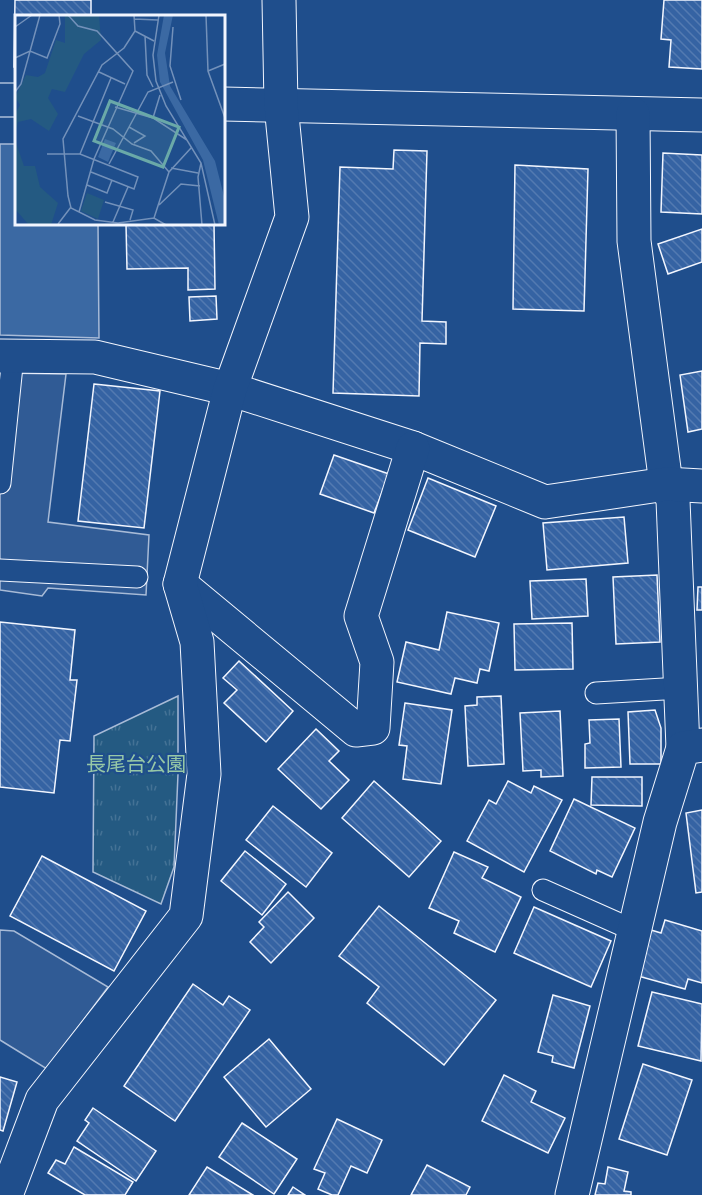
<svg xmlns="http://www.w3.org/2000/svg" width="702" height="1195" font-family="'Fira Sans','Noto Sans JP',sans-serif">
<defs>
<pattern id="park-tufts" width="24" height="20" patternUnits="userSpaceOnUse" patternTransform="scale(1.5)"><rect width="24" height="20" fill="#245a82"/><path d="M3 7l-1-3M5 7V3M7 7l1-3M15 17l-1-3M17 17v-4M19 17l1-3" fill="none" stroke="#447295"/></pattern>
<pattern id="building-back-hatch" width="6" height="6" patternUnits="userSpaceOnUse" patternTransform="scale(1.5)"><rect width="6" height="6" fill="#3563a3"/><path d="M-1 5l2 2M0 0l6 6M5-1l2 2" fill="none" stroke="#537ab1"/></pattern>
</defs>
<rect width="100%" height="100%" fill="#1f4e8c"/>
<path fill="url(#park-tufts)" stroke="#a8bbd7" stroke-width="1.5" d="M178,696V774L174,867L161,904L93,872L94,736Z"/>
<g fill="#305b95" stroke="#a8bbd7" stroke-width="1.5">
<path d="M0,373L66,374L48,522L149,535L146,595L48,588L42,596L0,590Z"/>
<path d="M0,930L14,931L108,987L47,1069L0,1040Z"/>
</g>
<path fill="#3b69a3" stroke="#a8bbd7" stroke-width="1.5" d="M0,144H16V224H98L99,338L0,335Z"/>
<g fill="url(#building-back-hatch)" stroke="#f2f6ff" stroke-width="1.5">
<path d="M15,0H91V16H16V67H14Z"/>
<path d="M664,0H702V69L669,67L671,40L661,39Z"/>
<path d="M394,150L427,151L422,321L446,322V344L420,343L419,396L333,393L340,167L393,169Z"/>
<path d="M663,153L702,155V214L661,212Z"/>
<path d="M515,165L588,169L584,311L513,309Z"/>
<path d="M126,224H214L215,289L188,290V268L127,269Z"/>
<path d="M702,229V262L668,274L658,244Z"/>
<path d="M216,296L217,319L190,321L189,297Z"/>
<path d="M702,371V429L688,432L680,375Z"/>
<path d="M94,384L160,391L144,528L78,521Z"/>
<path d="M334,455L389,474L374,513L320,494Z"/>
<path d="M428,478L496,506L475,557L408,530Z"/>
<path d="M624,517L628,563L547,570L543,523Z"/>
<path d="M657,575L660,642L616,644L613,577Z"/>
<path d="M586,579L588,616L532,619L530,581Z"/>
<path d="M698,587H702V610H697Z"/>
<path d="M447,612L499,623L489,671L480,669L477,683L455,678L451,694L397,682L406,642L439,650Z"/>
<path d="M0,622L75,630L70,680H77L70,741L60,740L54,793L0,787Z"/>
<path d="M572,623L573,669L515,670L514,624Z"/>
<path d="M239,661L293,711L266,742L224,703L237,690L223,678Z"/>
<path d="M501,696L504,764L468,766L465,706L477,705V697Z"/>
<path d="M405,703L452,710L441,784L403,779L407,746L399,745Z"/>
<path d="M655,710L661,728V764H630L628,712Z"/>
<path d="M560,711L563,776L541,777V770L523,771L520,713Z"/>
<path d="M619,719L621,767L585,768V744L590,743L589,720Z"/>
<path d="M316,729L339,751L329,761L349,780L321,809L278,769Z"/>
<path d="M592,777H642V806L591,805Z"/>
<path d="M374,781L441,841L409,877L342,818Z"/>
<path d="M508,781L531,793L534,786L562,800L524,872L467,841L489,800L496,804Z"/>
<path d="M574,799L635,828L612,877L597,870L596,874L550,851Z"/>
<path d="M273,806L332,853L306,887L246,840Z"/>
<path d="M702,810V892L696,893L686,813Z"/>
<path d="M245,851L286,884L262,915L221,881Z"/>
<path d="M454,852L488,867L482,878L521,897L495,952L454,933L459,921L429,908Z"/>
<path d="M42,856L146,911L114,971L10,916Z"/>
<path d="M288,892L314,918L271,963L250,942L264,927L259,922Z"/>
<path d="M379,906L496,1000L444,1065L367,1003L379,987L339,956Z"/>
<path d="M534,907L611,941L591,987L514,953Z"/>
<path d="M665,920L702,931V983L688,979L685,989L638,976L651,930L661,933Z"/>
<path d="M193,984L223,1005L229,996L250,1010L175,1121L124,1086Z"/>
<path d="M652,992L702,1004L701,1061L638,1046Z"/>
<path d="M553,995L590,1006L574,1068L552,1062L553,1056L538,1052Z"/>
<path d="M269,1039L311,1089L266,1127L224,1077Z"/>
<path d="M643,1064L692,1080L667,1155L619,1139Z"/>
<path d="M504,1075L536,1091L531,1102L565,1118L548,1153L482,1121Z"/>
<path d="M0,1077L17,1082L3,1131L0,1130Z"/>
<path d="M93,1108L156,1151L136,1181L77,1141L89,1123L85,1120Z"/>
<path d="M337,1119L382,1140L367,1173L351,1166L338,1195H332L318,1189L325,1173L314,1169Z"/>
<path d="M242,1123L297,1159L274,1194L219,1157Z"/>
<path d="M74,1147L133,1182L125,1195H85L48,1173L56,1160L65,1164Z"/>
<path d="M427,1165L470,1187L466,1195H411Z"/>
<path d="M207,1167L253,1195H189Z"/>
<path d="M608,1167L628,1172L624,1191L631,1192V1195H595L598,1183L605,1184Z"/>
<path d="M293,1187L305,1195H288Z"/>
</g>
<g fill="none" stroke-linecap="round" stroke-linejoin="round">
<defs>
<g id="lane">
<path d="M0,483L13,356"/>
<path d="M0,570L137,577"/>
<path d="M596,693L681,688"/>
<path d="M543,890L633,930"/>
</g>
<g id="street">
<path d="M0,100H16"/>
<path d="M224,104L702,115"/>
<path d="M633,114L634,241L666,484L673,500L683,748"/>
<path d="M0,356L95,357L230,389L413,448L545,502L666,484L702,486"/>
<path d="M180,584L356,730L373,728L377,662L361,616L413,448"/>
<path d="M6,1195L42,1100L186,916L204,774L197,642L180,584L230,389L292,217L281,105L279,0"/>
<path d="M572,1195L660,822L683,748L702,745"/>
</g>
</defs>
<use href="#lane" stroke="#f2f6ff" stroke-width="23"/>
<use href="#street" stroke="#f2f6ff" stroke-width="35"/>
<use href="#lane" stroke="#1f4e8c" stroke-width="21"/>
<use href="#street" stroke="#1f4e8c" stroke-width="33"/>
</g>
<g text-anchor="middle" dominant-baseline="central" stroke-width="4.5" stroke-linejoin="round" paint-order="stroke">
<g font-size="20" fill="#97c8a6" stroke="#1f4e8c">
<text x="136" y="764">長尾台公園</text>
</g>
</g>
<g transform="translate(15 15)">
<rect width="210" height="210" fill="#1f4e8c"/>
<path d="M50,0H84L86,25L69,39L50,77L37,74L33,83L43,99L34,116L16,104L3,107L0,119V99L5,90L0,82L11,60L23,62L30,58L41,25L50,28ZM0,125L9,151H20L25,172L43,188L36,210H14L0,194Z" fill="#245a82"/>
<path d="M72,178L89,185L83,204L66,196Z" fill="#245a82"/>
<path d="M149,0H158L150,38L155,71L200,146L210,185V210H204L188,145L145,67L142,40ZM90,124L101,128L93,147L83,142Z" fill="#3b69a3"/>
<path fill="none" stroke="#7391ba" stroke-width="1.5" d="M53,0L63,11L82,16L118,56L79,144L64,197M119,0L120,16L109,33L87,50L48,124L53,181L56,193L80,205L103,208L139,203L151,210M144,0L138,40L141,66L151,91L186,148L200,210M191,0L193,56L210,103M119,4L143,5M0,12L17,0M158,12L155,51L166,85M120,16L139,26M130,21L132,60L138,72M0,43L15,36L32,43L45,9L44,0M193,56L210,49M84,57L110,69M0,77L6,69L25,0M145,80L138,103L172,125M100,92L138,103M63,101L98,114L117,129L136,136L154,157M114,112L130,121L119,128M32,139H65L123,162L119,174L76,157M65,139L96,63M186,148L183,162L187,210M94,149L133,77L158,67M156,153L183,158M72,170L92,178L97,165M90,187L118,195L115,205M144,190L166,169L185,171M139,203L154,157L176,133M98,207L113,172M43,209L56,192"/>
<path fill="#6aa9a8" fill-opacity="0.15" stroke="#6aa9a8" stroke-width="3" d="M95,86L164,112L148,152L79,126Z"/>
<rect width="210" height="210" fill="none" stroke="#f2f6ff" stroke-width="3"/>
</g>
</svg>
